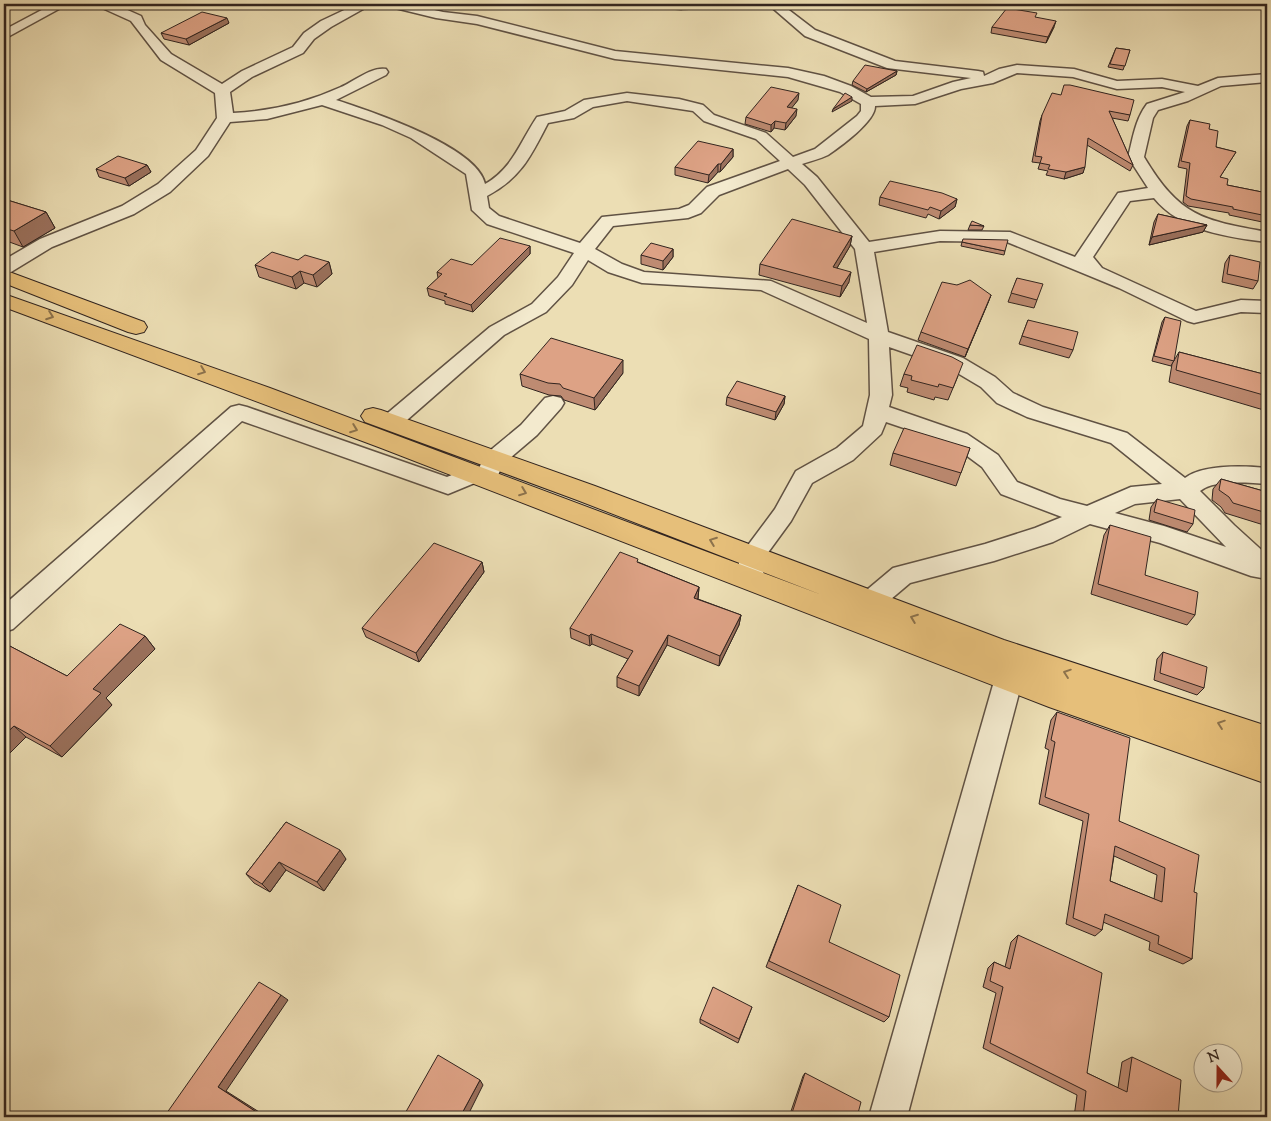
<svg xmlns="http://www.w3.org/2000/svg" width="1271" height="1121" font-family="'Sorts Mill Goudy',serif">
<rect width="100%" height="100%" fill="#ecdeb4"/>
<filter id="stains"><feTurbulence type="fractalNoise" baseFrequency=".004" numOctaves="4"/><feColorMatrix values="0 0 0 0 .2 0 0 0 0 .09 0 0 0 0 .02 0 0 0 .5 -.17"/></filter>
<radialGradient id="worn" r=".72"><stop offset=".6" stop-color="#630" stop-opacity="0"/><stop offset="1" stop-color="#630" stop-opacity=".3"/></radialGradient>
<g fill="none" stroke-linecap="round" stroke-linejoin="round">
<defs>
<g id="minor">
<path d="M53,4H68L4,39V30Z"/>
<path d="M98,4H114L141,16L145,25L171,54L222,84L242,71L293,47L304,33L321,21L357,4H372L331,27L314,39L303,53L252,77L230,92L233,113C270,111 306,103 341,87C353,82 372,66 386,69L388,72L386,75L336,100C370,111 478,147 485,184C513,168 520,142 537,117L565,111L584,100L627,93L679,99L703,105L714,115L766,133L793,157L815,149L857,116L861,111V104L840,92L788,77L615,59L477,24L436,18L391,7L389,4H408L443,12L477,16L615,51L788,68L824,76L851,86L871,97L913,96L953,82L971,78L887,68L805,36L768,4H781L815,30L895,61L978,71L983,72L984,76L999,69L1017,65L1074,69L1117,81L1162,79L1198,86L1218,78L1267,74V82L1221,86L1188,101L1158,110L1153,118L1144,157C1180,217 1202,220 1267,232V242C1227,237 1181,231 1154,198L1130,201L1093,257L1102,268L1196,311L1241,300L1267,301V313L1241,312L1194,323L1187,321L1119,288L1007,242L940,241L874,252L888,332L963,358L995,377L1013,393L1043,407L1127,433L1185,478C1204,464 1245,466 1267,468V484C1249,483 1215,479 1200,491L1234,525L1267,555V579L1251,576L1160,543L1090,524L1053,542L994,561L910,583L884,605V622L880,630L871,633L862,630L858,622V601L862,594L893,568L985,544L1035,528L1062,517L1001,494L982,467L951,444L886,422L881,434L853,460L812,483L791,521L764,558L763,578L759,585L750,588L741,585L737,578L740,556L775,509L796,471L837,448L863,426L870,395L869,339L761,290L642,283L608,272L588,260L572,285L546,312L504,335L399,427L391,429L383,427L380,422L383,417L490,327L532,304L558,277L574,253L487,224L472,210L466,174L411,138L382,125L322,105L267,119L230,122L208,156L170,192L134,214L52,247L11,272L4,273V260L40,239L122,206L158,184L196,150L217,118L215,93L161,60L131,21L100,7ZM1017,73L1073,77L1117,89L1162,87L1185,92L1147,104C1135,120 1133,138 1128,157L1148,188L1118,193L1075,257L1010,232L940,231L869,242L817,177L802,164C810,161 820,159 828,155C840,147 876,121 875,106L915,104L961,89L993,83ZM627,101L693,111L704,121L756,139L780,161L707,187L689,205L679,209L602,217L580,243L499,216L489,208L487,196C521,178 531,156 548,123L574,118L593,107ZM788,169L805,185L855,249L867,323L771,281L644,272L622,264L595,249L613,226L688,218L701,213L719,195ZM889,347L949,368L981,387L997,403L1027,417L1111,443L1162,484L1131,487L1087,506L1060,499L1017,482L998,455L967,434L889,407L892,395ZM1180,499L1226,547L1164,526L1115,513L1135,504Z"/>
<path d="M664,4H701C695,10 670,11 664,4Z"/>
<path d="M553,396L561,398L564,403L561,408L537,435L503,464L494,484L486,486L477,482L448,494L242,421L13,629L4,632V605L231,407L239,405L247,407L447,477L473,466L479,468L486,454L521,425L545,398Z"/>
<path d="M1009,666L1019,670L1023,678L907,1117H869L995,678L999,670Z"/>
</g>
<g id="major">
<path d="M4,270L144,322L147,327L144,332L136,334L128,332L4,283Z"/>
<path d="M4,294L270,388L822,595L577,500L365,422L361,416L365,410L373,408L381,410L595,486L1004,640L1267,726V784L1049,707L381,448L4,307Z"/>
</g>
</defs>
<use href="#minor" stroke="#605244" stroke-width="3"/>
<use href="#major" stroke="#31241f" stroke-width="2"/>
<use href="#minor" fill="#f3eace" fill-rule="evenodd"/>
<use href="#major" fill="#e6bf7a" fill-rule="evenodd"/>
</g>
<g fill="#be8b72" stroke="#31241f" fill-rule="evenodd">
<path d="M229,23L189,45L164,39L161,33Z"/>
<path d="M992,27H1054L1046,43L991,33Z"/>
<path d="M1116,48L1130,50L1123,70L1108,67Z"/>
<path d="M897,71L896,75L866,92L852,85L853,81Z"/>
<path d="M1061,95L1130,115L1128,121L1112,118L1133,165L1130,171L1087,145L1083,173L1064,179L1046,175L1048,171L1038,169L1040,163L1032,162L1040,121L1042,115Z"/>
<path d="M1267,96V102L1264,101Z"/>
<path d="M798,100L791,108L796,116L785,130L774,128L771,132L745,124L746,117Z"/>
<path d="M1190,120L1209,129L1216,147L1236,152L1220,177L1227,185L1267,193V223L1229,215V213L1188,206L1183,202L1187,169L1178,167L1187,126Z"/>
<path d="M733,149V157L720,172H718L708,183L675,175V167Z"/>
<path d="M147,165L151,172L129,186L99,177L96,169Z"/>
<path d="M880,197L957,199L955,207L939,219L928,214L926,218L879,205Z"/>
<path d="M4,199L46,212L55,228L23,247L4,240Z"/>
<path d="M1158,214L1207,225L1203,232L1149,245L1154,222Z"/>
<path d="M970,225L984,226L982,230H968Z"/>
<path d="M852,236L850,246L837,268L849,282L840,297L759,275L760,264Z"/>
<path d="M962,242L1005,251L1004,255L961,246Z"/>
<path d="M530,246V254L473,312L445,304V301L429,296L427,288L438,278L437,272L472,265Z"/>
<path d="M673,249V257L663,270L641,264V255Z"/>
<path d="M1230,255L1258,281L1253,289L1222,282L1225,263Z"/>
<path d="M298,260L329,262L332,274L317,287L304,283L296,289L259,277L255,265Z"/>
<path d="M1017,278L1037,300L1034,308L1008,302Z"/>
<path d="M957,285L991,295L965,357L918,340L921,332Z"/>
<path d="M1165,317L1174,361L1171,366L1152,361L1162,322Z"/>
<path d="M1028,320L1073,350L1069,358L1019,344Z"/>
<path d="M1179,352L1267,375V411L1169,382L1172,364Z"/>
<path d="M623,373L595,410L564,400L561,396L549,395L522,386L520,374Z"/>
<path d="M904,374L958,376L948,400L935,397L934,400L907,392L908,388L900,386Z"/>
<path d="M785,396L784,404L775,420L726,405L727,397Z"/>
<path d="M970,448L956,486L890,465L893,453Z"/>
<path d="M1221,479L1267,492V526L1225,513L1221,507L1212,500L1213,489Z"/>
<path d="M1157,499L1193,524L1187,532L1149,520L1151,507Z"/>
<path d="M1110,525L1145,575L1195,615L1187,625L1091,594L1104,535Z"/>
<path d="M482,562L484,572L419,662L366,637L362,628Z"/>
<path d="M638,562L699,587L698,599L741,615L739,625L719,666L667,645L639,696L617,687V677L628,659L592,644L590,646L571,638L570,628Z"/>
<path d="M145,636L155,649L106,698L112,705L62,757L26,737L4,759V643L67,676Z"/>
<path d="M1163,652L1204,688L1197,695L1154,680L1157,659Z"/>
<path d="M1267,699V722H1266Z"/>
<path d="M1057,712L1119,821L1194,892L1192,959L1183,964L1149,950L1150,942L1103,922L1102,930L1095,936L1066,924L1083,821L1039,804L1049,750L1045,748L1051,720ZM1114,856L1157,875L1154,899L1110,881Z"/>
<path d="M1267,793V824L1266,823Z"/>
<path d="M286,822L346,859L324,891L286,870L270,892L254,883L246,874Z"/>
<path d="M798,885L829,942L889,1017L884,1022L766,967Z"/>
<path d="M1018,935L1087,1073L1118,1088L1122,1062L1132,1057L1178,1117H1074L1077,1095L983,1048L996,993L983,987L988,968L994,962L1005,967L1011,942Z"/>
<path d="M752,1007L738,1043L700,1023V1019Z"/>
<path d="M805,1073L857,1117H789L803,1076Z"/>
</g>
<g fill="#9b715d" stroke="#31241f">
<path d="M227,18L229,23L189,45L186,39Z"/>
<path d="M1056,21L1054,27L1046,43L1048,37Z"/>
<path d="M897,71L896,75L866,92L867,89Z"/>
<path d="M799,93L798,100L787,114V107Z"/>
<path d="M852,97V101L832,112L833,109Z"/>
<path d="M797,109L796,116L785,130L786,123Z"/>
<path d="M775,121L774,128L771,132V125Z"/>
<path d="M733,149V157L720,172L721,164Z"/>
<path d="M718,164V172L708,183L709,175Z"/>
<path d="M147,165L151,172L129,186L125,178Z"/>
<path d="M1085,167L1083,173L1064,179L1066,172Z"/>
<path d="M957,199L955,207L939,219L941,211Z"/>
<path d="M46,212L55,228L23,247L14,231Z"/>
<path d="M1207,225L1203,232L1149,245L1152,237Z"/>
<path d="M852,236L850,246L831,278L833,267Z"/>
<path d="M530,246V254L473,312L471,305Z"/>
<path d="M673,249V257L663,270V261Z"/>
<path d="M329,262L332,274L317,287L313,275Z"/>
<path d="M300,271L304,283L296,289L292,277Z"/>
<path d="M851,272L849,282L840,297L842,286Z"/>
<path d="M991,295L988,303L965,357L968,349Z"/>
<path d="M623,360V373L595,410L594,398Z"/>
<path d="M785,396L784,404L775,420L776,412Z"/>
<path d="M482,562L484,572L419,662L416,653Z"/>
<path d="M699,587L698,598L693,608L694,598Z"/>
<path d="M741,615L739,625L719,666L720,656Z"/>
<path d="M591,634L592,644L590,646L589,636Z"/>
<path d="M668,635L667,645L639,696V686Z"/>
<path d="M145,636L155,649L106,698L112,705L62,757L50,746L93,689Z"/>
<path d="M14,726L26,737L4,759V735Z"/>
<path d="M340,850L346,859L324,891L317,882Z"/>
<path d="M279,862L286,870L270,892L262,884Z"/>
<path d="M281,995L288,1000L226,1091L267,1117H264L218,1087Z"/>
<path d="M480,1080L483,1085L467,1117H460Z"/>
</g>
<g fill="#dda285" stroke="#31241f" fill-rule="evenodd">
<path d="M1007,8L1037,13L1035,17L1056,21L1048,37L992,27Z"/>
<path d="M202,12L227,18L186,39L161,33Z"/>
<path d="M1116,48L1130,50L1125,66L1110,64Z"/>
<path d="M865,65L897,71L867,89L853,81Z"/>
<path d="M1064,85H1070L1134,100L1130,115L1109,111L1133,165L1088,138L1085,167L1066,172L1048,169L1050,165L1040,163L1042,157L1035,156L1042,115L1052,93L1061,95Z"/>
<path d="M771,87L799,93L787,107L797,109L786,123L775,121L771,125L746,117Z"/>
<path d="M845,93L852,97L833,109Z"/>
<path d="M1190,120L1210,124L1209,129L1218,131L1216,147L1236,152L1220,177L1228,179L1227,185L1267,193V216L1233,209V207L1191,199L1186,196L1190,163L1181,161Z"/>
<path d="M698,141L733,149L721,164H718L709,175L675,167Z"/>
<path d="M118,156L147,165L125,178L96,169Z"/>
<path d="M890,181L942,193L957,199L941,211L930,207L928,210L880,197Z"/>
<path d="M4,199L46,212L14,231L4,228Z"/>
<path d="M1158,214L1207,225L1152,237Z"/>
<path d="M792,219L852,236L833,267L851,272L842,286L760,264Z"/>
<path d="M972,221L984,226L970,225Z"/>
<path d="M500,238L530,246L471,305L444,296L447,294L427,288L442,274L437,272L451,259L472,265Z"/>
<path d="M963,239L1008,240L1005,251L962,242Z"/>
<path d="M651,243L673,249L663,261L641,255Z"/>
<path d="M272,252L298,260L305,255L329,262L313,275L300,271L292,277L255,265Z"/>
<path d="M1230,255L1260,262L1258,281L1227,274Z"/>
<path d="M1017,278L1043,284L1037,300L1011,293Z"/>
<path d="M970,280L991,295L968,349L921,332L942,282L957,285Z"/>
<path d="M1165,317L1181,321L1174,361L1154,356Z"/>
<path d="M1028,320L1078,332L1073,350L1022,336Z"/>
<path d="M551,338L623,360L594,398L563,388L560,384L548,383L520,374Z"/>
<path d="M917,345L952,357L963,363L953,388L939,384L938,387L911,380L912,376L904,374Z"/>
<path d="M1179,352L1267,375V396L1176,370Z"/>
<path d="M737,381L785,396L776,412L727,397Z"/>
<path d="M904,428L970,448L961,473L893,453Z"/>
<path d="M1221,479L1267,492V513L1233,503L1229,497L1219,490Z"/>
<path d="M1157,499L1195,510L1193,524L1154,512Z"/>
<path d="M1110,525L1151,537L1145,575L1198,592L1195,615L1098,584Z"/>
<path d="M434,543L482,562L416,653L362,628Z"/>
<path d="M620,552L638,559L637,562L699,587L694,598L741,615L720,656L668,635L639,686L617,677L633,651L591,634L589,636L570,628Z"/>
<path d="M120,624L145,636L93,689L101,693L50,746L14,726L4,735V643L67,676Z"/>
<path d="M1163,652L1207,667L1204,688L1160,673Z"/>
<path d="M1057,712L1130,738L1119,821L1199,855L1194,892L1197,893L1192,959L1158,944L1159,936L1105,914L1102,930L1073,918L1089,814L1045,797L1055,742L1051,740ZM1115,846L1165,868L1162,902L1110,881Z"/>
<path d="M286,822L340,850L317,882L279,862L262,884L246,874Z"/>
<path d="M798,885L841,905L829,942L900,975L889,1017L769,961Z"/>
<path d="M1018,935L1102,973L1087,1073L1127,1092L1132,1057L1181,1080L1178,1117H1083L1086,1091L990,1043L1003,987L990,981L994,962L1010,969Z"/>
<path d="M259,982L281,995L218,1087L264,1117H164Z"/>
<path d="M713,987L752,1007L739,1039L700,1019Z"/>
<path d="M438,1055L480,1080L460,1117H403Z"/>
<path d="M805,1073L861,1102L857,1117H794L791,1116Z"/>
</g>
<defs><path id="oneway-chevron" d="M-2-3.5L2.5 0L-2 3.5" fill="none" stroke-width="1.6" stroke-linecap="round" stroke-linejoin="round" transform="scale(1.25)"/></defs>
<g stroke="#8c724c">
<use href="#oneway-chevron" transform="translate(50 316) rotate(20)"/>
<use href="#oneway-chevron" transform="translate(202 371) rotate(21)"/>
<use href="#oneway-chevron" transform="translate(354 429) rotate(21)"/>
<use href="#oneway-chevron" transform="translate(523 492) rotate(21)"/>
<use href="#oneway-chevron" transform="translate(713 541) rotate(-159)"/>
<use href="#oneway-chevron" transform="translate(914 618) rotate(-159)"/>
<use href="#oneway-chevron" transform="translate(1067 673) rotate(-161)"/>
<use href="#oneway-chevron" transform="translate(1221 724) rotate(-161)"/>
</g>
<rect width="1271" height="1121" fill="none" stroke="#ecdeb4" stroke-width="20"/>
<rect x="5" y="5" width="1261" height="1111" fill="none" stroke="#31241f" stroke-width="2.5"/>
<rect x="10" y="10" width="1251" height="1101" fill="none" stroke="#31241f"/>
<g transform="translate(1218 1068) rotate(339)"><circle r="24" fill="#f3eace" stroke="#a59b88"/>
<path d="M0-4L9 19L0 12L-9 19Z" fill="#8f2418"/>
<text y="-8" font-size="14" font-weight="bold" text-anchor="middle" fill="#31241f">N</text>
</g>
<rect width="100%" height="100%" filter="url(#stains)"/>
<rect width="100%" height="100%" fill="url(#worn)"/>
</svg>
